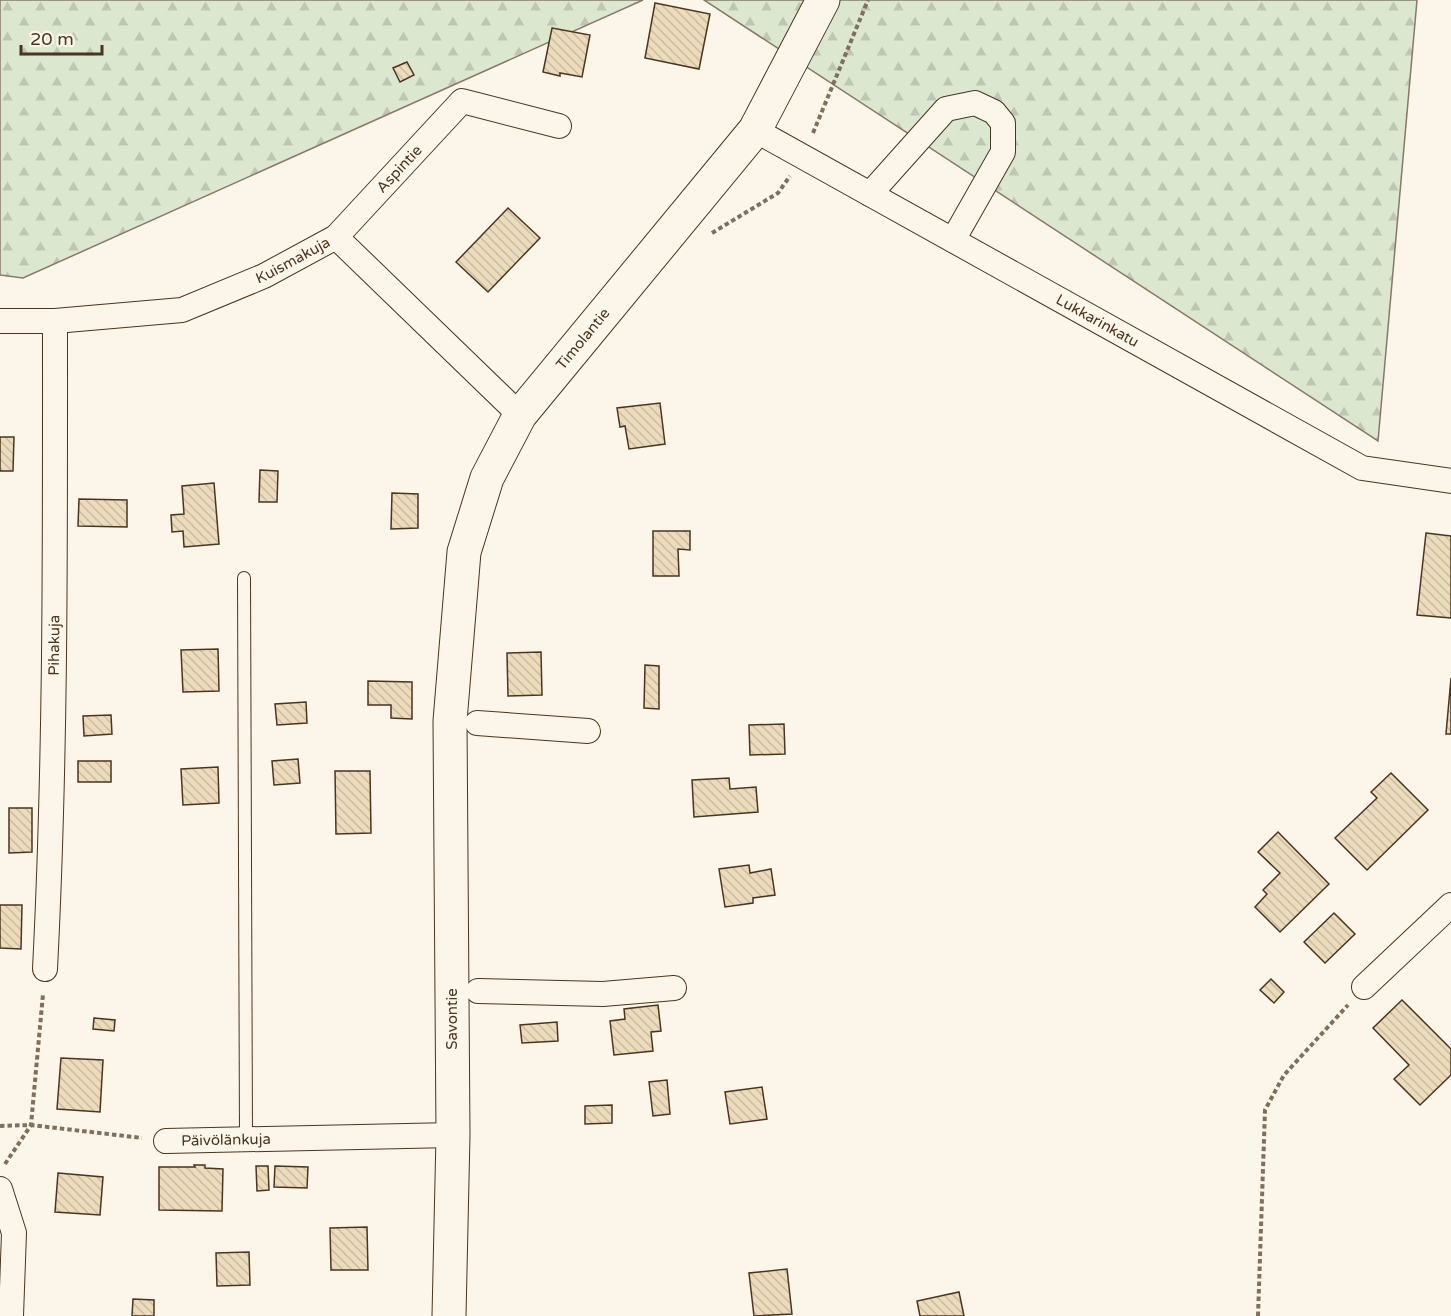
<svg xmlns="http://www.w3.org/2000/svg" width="1451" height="1316" font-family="'Varela Round',sans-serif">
<defs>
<pattern id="forest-firs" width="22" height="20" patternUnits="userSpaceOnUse" patternTransform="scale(1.5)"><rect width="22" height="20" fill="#dce7d0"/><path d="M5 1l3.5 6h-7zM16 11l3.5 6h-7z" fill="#bec7b2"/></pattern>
<pattern id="building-back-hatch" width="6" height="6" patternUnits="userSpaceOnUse" patternTransform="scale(1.5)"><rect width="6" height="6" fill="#ecdcbc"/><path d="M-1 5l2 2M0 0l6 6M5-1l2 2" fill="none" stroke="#ccbda1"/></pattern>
</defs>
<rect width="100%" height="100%" fill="#fbf6e9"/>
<g fill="url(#forest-firs)" stroke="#887966" stroke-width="1.5">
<path d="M0,0H643L23,278L0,275Z"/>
<path d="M704,0H1417L1378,441Z"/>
</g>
<g fill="url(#building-back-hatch)" stroke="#4a3520" stroke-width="1.5">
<path d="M655,3L710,14L699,69L645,58Z"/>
<path d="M552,28L590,35L582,77L560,73V76L543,72Z"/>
<path d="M407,62L414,75L400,82L393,68Z"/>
<path d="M508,208L540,238L488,292L456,262Z"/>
<path d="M660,403L665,444L629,449L625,426L620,427L617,408Z"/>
<path d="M0,437H14L13,471H0Z"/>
<path d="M260,470L278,471L277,502H259Z"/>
<path d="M214,483L219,544L184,547L183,531L172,532L171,515L184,514L182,486Z"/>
<path d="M392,493L418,494V528L391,529Z"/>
<path d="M79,499L127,500V527L78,526Z"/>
<path d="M653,531H690V550L678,549L679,576H653Z"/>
<path d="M1426,533L1451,536V618L1417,615Z"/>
<path d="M218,649L219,691L183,692L181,650Z"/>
<path d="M541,652L542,695L508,696L507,653Z"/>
<path d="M645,665L659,666V709L644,708Z"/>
<path d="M1451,678V734H1446Z"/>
<path d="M368,681L412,682V719L391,718V705H368Z"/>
<path d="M306,702L307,723L277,725L275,704Z"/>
<path d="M111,715L112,734L84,736L83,716Z"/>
<path d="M784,724L785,754L750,755L749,725Z"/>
<path d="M298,759L300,783L274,785L272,761Z"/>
<rect x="78" y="761" width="33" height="21"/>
<path d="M218,767L219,803L183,805L181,769Z"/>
<path d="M335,771H370L371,833L336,834Z"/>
<path d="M1391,773L1428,810L1367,870L1335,838L1377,798L1371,792Z"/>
<path d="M729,778L730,789L756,787L758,812L694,817L692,780Z"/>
<path d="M9,808H32V852L9,853Z"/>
<path d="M1278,832L1329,884L1280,932L1255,907L1267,894L1263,890L1280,873L1258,852Z"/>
<path d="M749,865L750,873L771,869L775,895L753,898V903L725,907L719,869Z"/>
<path d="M0,905H22L21,949L0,948Z"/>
<path d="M1334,913L1355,934L1325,963L1304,942Z"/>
<path d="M1271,979L1284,992L1274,1003L1260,990Z"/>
<path d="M1402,1000L1451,1049V1075L1420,1105L1394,1079L1409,1065L1373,1028Z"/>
<path d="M658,1005L661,1031L651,1032L653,1051L614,1055L610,1021L625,1019L624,1009Z"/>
<path d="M94,1018L115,1020L114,1031L93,1029Z"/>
<path d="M557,1022L558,1041L522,1043L520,1025Z"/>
<path d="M61,1058L103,1060L100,1112L57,1109Z"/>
<path d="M667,1080L670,1114L653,1116L649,1082Z"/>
<path d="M762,1087L767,1119L730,1124L725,1092Z"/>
<path d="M612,1105V1123L585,1124V1106Z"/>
<path d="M194,1165H205V1168L223,1169L222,1211L159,1210V1167H195Z"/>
<path d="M256,1166H268L269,1190L257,1191Z"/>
<path d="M275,1166L308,1167L307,1188L274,1187Z"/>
<path d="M58,1173L103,1177L100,1215L55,1212Z"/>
<path d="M367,1227L368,1270H331L330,1228Z"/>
<path d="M249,1252L250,1285L217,1286L216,1253Z"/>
<path d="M787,1269L792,1314L754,1316L749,1273Z"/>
<path d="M959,1292L964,1316H920L917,1301Z"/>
<path d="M133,1299L154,1300V1316H132Z"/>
</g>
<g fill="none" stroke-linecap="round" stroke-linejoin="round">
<defs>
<path id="lane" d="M244,578L246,1140"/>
<g id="street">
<path id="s1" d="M755,130L1362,468L1451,481"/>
<path d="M870,194L946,109L975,103L994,112L1003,123V152L953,240"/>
<path d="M336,237L520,415"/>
<path id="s2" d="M0,321H55L182,310L264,276L336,237L462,101L559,126"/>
<path d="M477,723L588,731"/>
<path id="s3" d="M45,969C56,753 55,537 55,321"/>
<path d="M1364,987L1451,905"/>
<path d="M478,991L603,994L674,988"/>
<path id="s4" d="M166,1141L453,1135"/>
<path d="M0,1189L14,1233L11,1316"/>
</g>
<g id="secondary">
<path id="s5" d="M449,1316L453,1135L450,721L464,552L487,478L520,415L755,130L823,0"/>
</g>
</defs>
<use href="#lane" stroke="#4a3520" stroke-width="14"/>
<use href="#street" stroke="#4a3520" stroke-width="26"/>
<use href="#secondary" stroke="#4a3520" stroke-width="35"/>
<g stroke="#7f6f5c" stroke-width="4" stroke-dasharray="4.5 3" stroke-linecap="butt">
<path d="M813,133L868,0"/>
<path d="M712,233L778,193L790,176"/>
<path d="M0,1126L31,1125L142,1138"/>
<path d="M5,1164L31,1125L43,994"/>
<path d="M1258,1316L1265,1110L1284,1075L1348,1005"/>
</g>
<use href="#lane" stroke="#fbf6e9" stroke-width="12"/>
<use href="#street" stroke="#fbf6e9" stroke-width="24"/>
<use href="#secondary" stroke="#fbf6e9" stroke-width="33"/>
</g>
<g text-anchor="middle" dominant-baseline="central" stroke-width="4.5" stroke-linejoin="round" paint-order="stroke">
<g font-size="15" fill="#4a3520" stroke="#fbf6e9">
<text stroke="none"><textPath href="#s2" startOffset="446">Aspintie</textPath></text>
<text stroke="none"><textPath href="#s2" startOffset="304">Kuismakuja</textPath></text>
<text stroke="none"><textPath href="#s1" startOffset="392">Lukkarinkatu</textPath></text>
<text stroke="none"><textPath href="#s5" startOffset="1012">Timolantie</textPath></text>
<text stroke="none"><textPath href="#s3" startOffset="324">Pihakuja</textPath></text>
<text transform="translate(452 1019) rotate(-90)">Savontie</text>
<text stroke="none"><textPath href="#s4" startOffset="60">Päivölänkuja</textPath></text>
</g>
</g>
<path d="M21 45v9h81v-9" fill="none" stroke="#4a3520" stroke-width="3"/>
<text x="30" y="45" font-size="18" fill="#4a3520" stroke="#fbf6e9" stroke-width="4.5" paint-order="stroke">20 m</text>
</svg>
